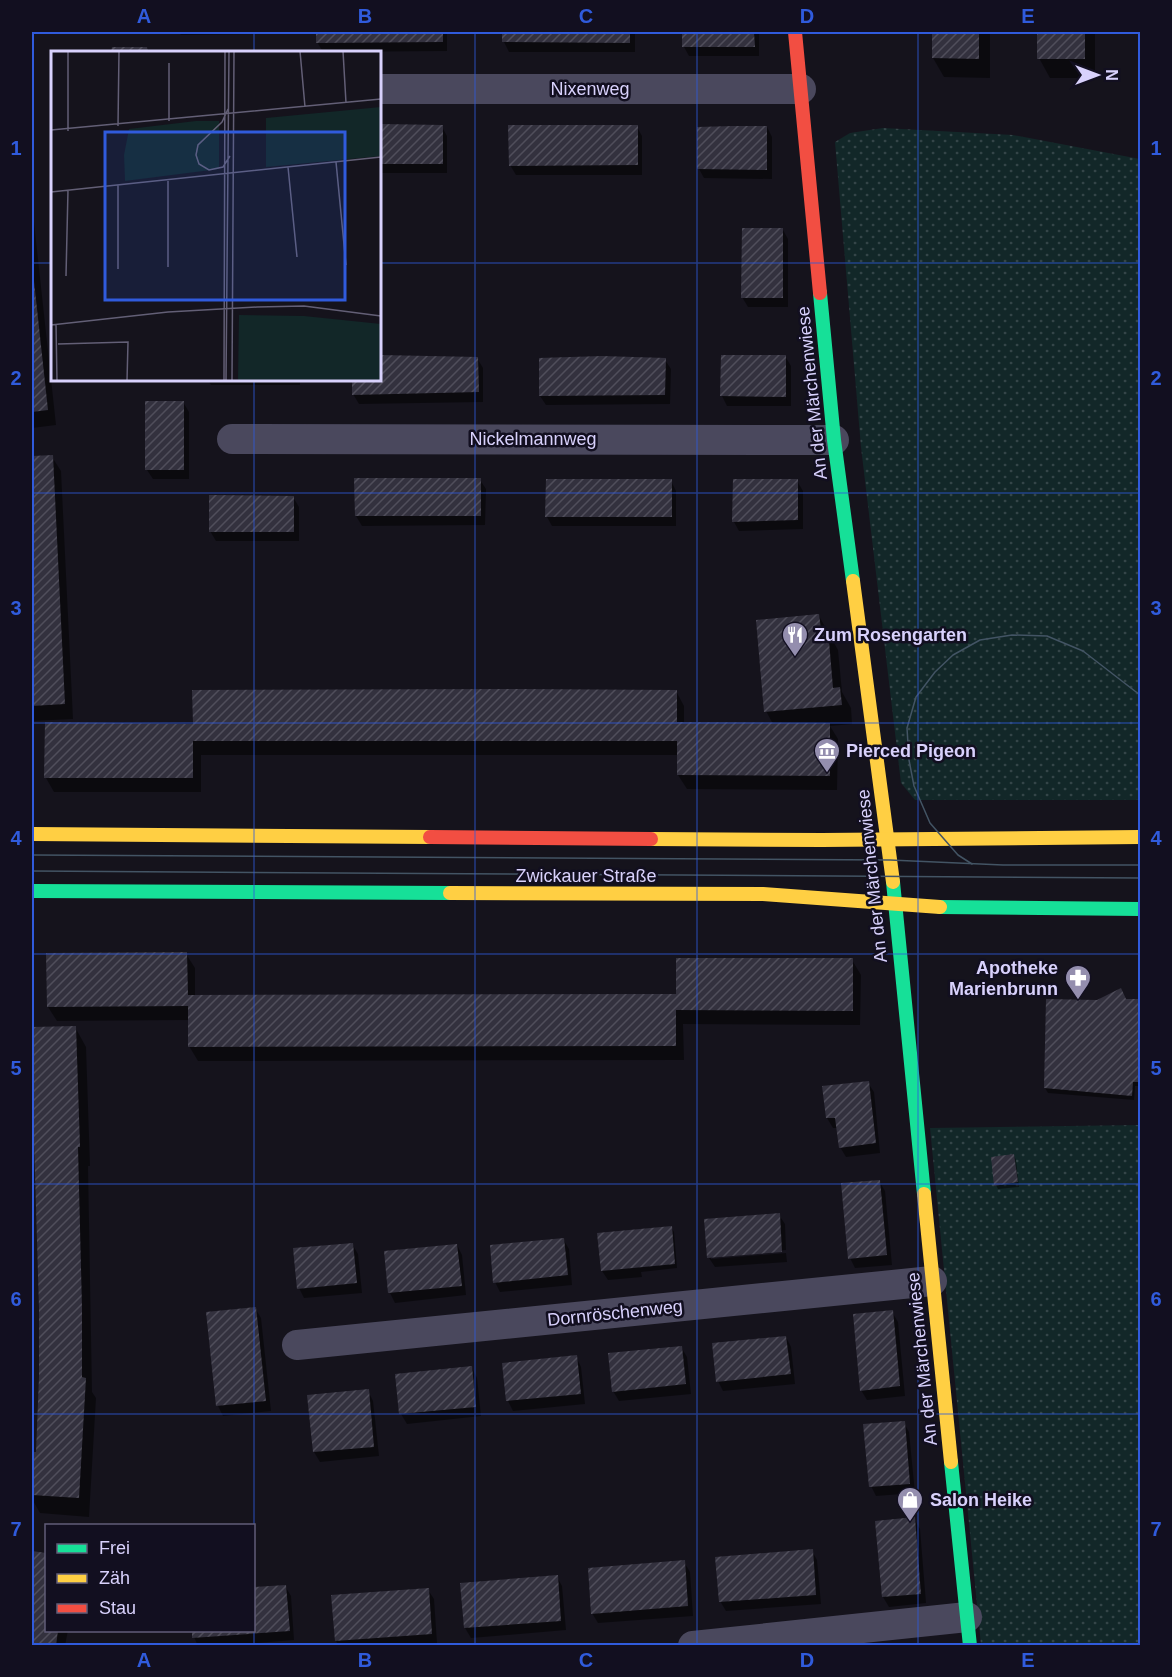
<svg xmlns="http://www.w3.org/2000/svg" width="1172" height="1677" font-family="Helvetica,sans-serif">
<defs>
<pattern id="grass-dots" width="8" height="8" patternUnits="userSpaceOnUse" patternTransform="scale(1.5)"><rect width="8" height="8" fill="#122728"/><path d="M2 2h.1M6 6h.1" fill="none" stroke="#344548" stroke-width="1.8" stroke-linecap="round"/></pattern>
<pattern id="building-hatch" width="6" height="6" patternUnits="userSpaceOnUse" patternTransform="scale(1.5)"><rect width="6" height="6" fill="#33313e"/><path d="M-1 1l2-2M0 6l6-6M5 7l2-2" fill="none" stroke="#504e5b"/></pattern>
</defs>
<rect width="100%" height="100%" fill="#15131c"/>
<g fill="url(#grass-dots)">
<path d="M883,128L1013,135L1140,159V800H915L901,783L861,447L835,142L850,133Z"/>
<path d="M1140,1125V1645H981L930,1128Z"/>
</g>
<g fill="#0007">
<path d="M178,32H264V34L181,35Z"/>
<path d="M317,32H447V51L323,52L317,42Z"/>
<path d="M504,32H635V52H509L504,42Z"/>
<path d="M684,32H759V56H689L684,47Z"/>
<path d="M933,32H990V78L944,77L933,58Z"/>
<path d="M1039,32H1095V78H1050L1039,58Z"/>
<path d="M113,49H147L149,52H113Z"/>
<path d="M380,127H442L447,136V173H380Z"/>
<path d="M637,127L642,136V175H516L510,165Z"/>
<path d="M767,127L772,137V179L704,178L699,169Z"/>
<path d="M32,204L56,425L32,428Z"/>
<path d="M783,230L788,239V307H748L742,297Z"/>
<path d="M723,356H785L791,366V406H727L722,396Z"/>
<path d="M380,357L477,358L483,368V402L359,404L353,394V380H380Z"/>
<path d="M665,360L671,369L670,404L546,405L540,396Z"/>
<path d="M208,380H300V385H211Z"/>
<path d="M183,402L189,412V479H153L147,470Z"/>
<path d="M52,457L61,471L73,719L32,721V458Z"/>
<path d="M356,479L480,480L486,489L485,525L362,526L356,516Z"/>
<path d="M671,481L676,491V526H552L547,517Z"/>
<path d="M797,481L803,491V529L739,531L734,522Z"/>
<path d="M293,497L299,507V541H216L210,531Z"/>
<path d="M819,616L838,650L842,692L851,708L852,724L830,726L838,739L837,790L687,789L678,775V755H201V792H54L46,778L195,725L676,691L684,706V724H773L766,711Z"/>
<path d="M186,954L195,968V997L677,995L852,960L861,975L860,1025L683,1024L684,1060L198,1061L189,1046V1020L57,1021L48,1007Z"/>
<path d="M1126,1000H1140V1086H1135L1134,1100L1048,1093L1045,1088Z"/>
<path d="M75,1027L86,1047L90,1166H88L92,1392L96,1398L89,1517L40,1513L32,1499V1453L37,1454L40,1377V1308L35,1151L32,1144V1029Z"/>
<path d="M868,1083L874,1092L880,1153L846,1157L840,1147L838,1128H833L827,1118Z"/>
<path d="M1014,1156L1016,1160L1019,1187L998,1189L996,1185Z"/>
<path d="M879,1181L885,1191L892,1265L855,1268L850,1258Z"/>
<path d="M779,1215L785,1224L786,1250L711,1256V1259L786,1253L787,1262L715,1267L709,1258Z"/>
<path d="M671,1227L674,1232L677,1268L641,1272L642,1277L608,1280L602,1271Z"/>
<path d="M563,1239L569,1249L572,1285L500,1292L495,1282Z"/>
<path d="M352,1244L358,1254L362,1293L304,1298L299,1288Z"/>
<path d="M457,1245L462,1255L466,1295L395,1303L390,1293L385,1253Z"/>
<path d="M255,1308L261,1318L271,1411L223,1416L218,1406L208,1313Z"/>
<path d="M892,1312L898,1322L905,1396L867,1400L861,1390Z"/>
<path d="M786,1337L791,1347L795,1384L723,1391L718,1381Z"/>
<path d="M681,1347L687,1357L691,1394L619,1401L613,1391Z"/>
<path d="M576,1357L581,1367L585,1404L513,1411L508,1401L504,1364Z"/>
<path d="M472,1368L477,1378L481,1416L407,1424L401,1414L397,1375Z"/>
<path d="M368,1391L373,1401L379,1456L320,1462L314,1452Z"/>
<path d="M904,1423L909,1432L915,1493L876,1496L871,1486Z"/>
<path d="M914,1519L920,1529L926,1603L889,1607L883,1597L876,1522Z"/>
<path d="M812,1551L817,1560L821,1604L726,1611L720,1601Z"/>
<path d="M32,1553L46,1555V1630H68L65,1646H32Z"/>
<path d="M684,1562L690,1572L693,1616L598,1623L592,1613Z"/>
<path d="M557,1577L562,1586L566,1630L471,1638L465,1628Z"/>
<path d="M285,1586L291,1596L294,1640L222,1646H198L194,1637L254,1630V1589Z"/>
<path d="M428,1590L434,1599L437,1643L407,1646H339L336,1641Z"/>
</g>
<g fill="url(#building-hatch)">
<path d="M316,32H443V42L316,43Z"/>
<path d="M502,32H630V43L502,42Z"/>
<path d="M682,32H754L755,47H682Z"/>
<path d="M932,32H979V59L932,58Z"/>
<rect x="1037" y="32" width="48" height="27"/>
<path d="M112,47H147L148,52H111Z"/>
<path d="M380,124L443,125V164H380Z"/>
<path d="M508,125H638V165L509,166Z"/>
<path d="M733,126H767V170L697,169V127Z"/>
<path d="M742,228H783V298H741Z"/>
<path d="M32,272H33L48,410L32,412Z"/>
<path d="M380,355L478,357L479,392L352,395V380H380Z"/>
<path d="M721,355H786V397L720,396Z"/>
<path d="M602,356L666,358L665,395L539,396V358Z"/>
<rect x="145" y="401" width="39" height="69"/>
<path d="M53,455L65,704L32,706V456Z"/>
<path d="M354,478H481V516H355Z"/>
<path d="M546,479H672V517H545Z"/>
<path d="M733,479H798V520L732,522Z"/>
<path d="M209,495L294,496V532H209Z"/>
<path d="M819,614L821,629H828L833,688L840,687L842,705L764,712L756,620Z"/>
<path d="M517,689L677,690V722L830,723V776L677,775V741H193V778H44L45,722L193,724L192,690Z"/>
<path d="M187,952L188,995L676,994V958H853V1011L676,1010V1046L188,1047V1006L47,1007L46,953Z"/>
<path d="M1121,988L1126,999H1140V1082H1133L1132,1096L1044,1088L1046,999L1097,1000Z"/>
<path d="M76,1026L80,1147H78L82,1308V1377L86,1378L79,1498L32,1495V1452H36L39,1377V1308L35,1173L34,1144H32V1027Z"/>
<path d="M869,1081L876,1143L839,1148L835,1118H826L822,1086Z"/>
<path d="M1014,1154L1018,1182L994,1186L991,1157Z"/>
<path d="M880,1180L887,1255L848,1259L841,1183Z"/>
<path d="M780,1213L782,1252L707,1258L704,1219Z"/>
<path d="M672,1226L675,1264L601,1271L597,1233Z"/>
<path d="M564,1238L568,1275L493,1283L490,1245Z"/>
<path d="M353,1243L357,1283L297,1289L293,1248Z"/>
<path d="M457,1244L462,1286L388,1293L384,1251Z"/>
<path d="M256,1307L266,1401L216,1406L206,1312Z"/>
<path d="M893,1310L900,1386L860,1391L853,1314Z"/>
<path d="M786,1336L791,1374L716,1382L712,1343Z"/>
<path d="M682,1346L686,1384L612,1392L608,1353Z"/>
<path d="M577,1355L581,1394L506,1401L502,1363Z"/>
<path d="M472,1366L476,1407L399,1414L395,1374Z"/>
<path d="M369,1389L374,1447L313,1452L307,1395Z"/>
<path d="M905,1421L910,1484L869,1487L863,1424Z"/>
<path d="M915,1517L921,1594L882,1597L875,1521Z"/>
<path d="M813,1549L816,1595L719,1602L715,1557Z"/>
<path d="M32,1551L46,1553V1630H58L56,1646H32Z"/>
<path d="M685,1560L688,1606L591,1614L588,1568Z"/>
<path d="M558,1575L561,1621L464,1628L460,1583Z"/>
<path d="M286,1585L290,1631L192,1638V1630H254V1587Z"/>
<path d="M429,1588L432,1634L335,1641L331,1595Z"/>
</g>
<g fill="none" stroke-linecap="round" stroke-linejoin="round">
<g stroke="#4a485d" stroke-width="30">
<path d="M380,89H801"/>
<path d="M232,439L834,440"/>
<path d="M297,1345L932,1281"/>
<path d="M693,1646L967,1617"/>
</g>
<g stroke="#16e098" stroke-width="14">
<path d="M820,293L834,440L853,581"/>
<path d="M893,882L924,1194"/>
<path d="M32,891L450,893"/>
<path d="M940,907L1140,909"/>
<path d="M951,1462L970,1646"/>
</g>
<g stroke="#ffcf43" stroke-width="14">
<path d="M853,581L893,882"/>
<path d="M32,834L430,837"/>
<path d="M651,839L822,840L1140,837"/>
<path d="M450,893L763,894L940,907"/>
<path d="M924,1194L951,1462"/>
</g>
<g stroke="#f24e42" stroke-width="14">
<path d="M795,32L820,293"/>
<path d="M430,837L651,839"/>
</g>
<g stroke="#435464" stroke-width="1.5">
<path d="M32,855L890,860L1003,865H1140"/>
<path d="M972,864L958,855L930,823L914,786L909,760L907,728L916,697L935,672L953,655L980,640L1012,635L1047,636L1083,651L1140,695"/>
<path d="M32,871L1140,878"/>
</g>
</g>
<path fill="none" stroke="#305bdc" stroke-width="1.5" stroke-opacity="0.55" d="M254,32V52M475,32V1646M697,32V1646M918,32V1646M32,263H52M380,263H1140M254,380V1646M32,493H1140M32,723H1140M32,954H1140M32,1184H1140M32,1414H1140"/>
<defs>
<symbol id="restaurant-pin" viewBox="-11 -11 22 30"><path d="M0 17L-7.5 6A9.5 9.5 0 1 1 7.5 6Z" fill="#948eae" stroke="#120f20"/><path d="M-5-6h1v4h1v-4h1v4h1v-4h1v5L-1.5 .5V6h-2V.5L-5-1ZM5-6V6H3V1.5H1.5Q1.5-4 5-6Z" fill="#fff"/></symbol>
<symbol id="museum-pin" viewBox="-11 -11 22 30"><path d="M0 17L-7.5 6A9.5 9.5 0 1 1 7.5 6Z" fill="#948eae" stroke="#120f20"/><path d="M0-6L6-3V-2H-6V-3ZM-5-1h2V3h-2ZM-1-1h2V3h-2ZM3-1h2V3H3ZM-6 4H6V6H-6Z" fill="#fff"/></symbol>
<symbol id="pharmacy-pin" viewBox="-11 -11 22 30"><path d="M0 17L-7.5 6A9.5 9.5 0 1 1 7.5 6Z" fill="#948eae" stroke="#120f20"/><path d="M-2-6h4v4h4v4h-4v4h-4v-4h-4v-4h4Z" fill="#fff"/></symbol>
<symbol id="shop-pin" viewBox="-11 -11 22 30"><path d="M0 17L-7.5 6A9.5 9.5 0 1 1 7.5 6Z" fill="#948eae" stroke="#120f20"/><path d="M-5-2.5h2.3a2.7 3.5 0 0 1 5.4 0H5L5.5 6h-11ZM-1.5-2.5h3a1.5 2.3 0 0 0-3 0Z" fill="#fff"/></symbol>
</defs>
<g fill-rule="evenodd">
<use href="#restaurant-pin" x="780" y="620" width="30" height="40"/>
<use href="#museum-pin" x="812" y="736" width="30" height="40"/>
<use href="#pharmacy-pin" x="1063" y="963" width="30" height="40"/>
<use href="#shop-pin" x="895" y="1485" width="30" height="40"/>
</g>
<g text-anchor="middle" dominant-baseline="central" stroke-width="5" stroke-linejoin="round" paint-order="stroke">
<g font-size="18" fill="#d8d1fc" stroke="#120f20">
<text x="590" y="89">Nixenweg</text>
<text transform="translate(812 393) rotate(-96)">An der Märchenwiese</text>
<text x="533" y="439">Nickelmannweg</text>
<text x="586" y="876">Zwickauer Straße</text>
<text transform="translate(872 876) rotate(-96)">An der Märchenwiese</text>
<text transform="translate(615 1313) rotate(-6)">Dornröschenweg</text>
<text transform="translate(922 1359) rotate(-96)">An der Märchenwiese</text>
</g>
<g font-size="18" font-weight="bold" fill="#d8d1fc" stroke="#120f20" text-anchor="start">
<text x="814" y="635">Zum Rosengarten</text>
<text x="846" y="751">Pierced Pigeon</text>
<text x="1058" y="968" text-anchor="end">Apotheke<tspan x="1058" dy="21">Marienbrunn</tspan></text>
<text x="930" y="1500">Salon Heike</text>
</g>
</g>
<g transform="translate(51 51)">
<rect width="330" height="330" fill="#15131c"/>
<path d="M330,56V105L215,116V67ZM145,70H168V118L74,130L73,104L78,78Z" fill="#122728"/>
<path d="M188,264L253,265L330,273V330H187Z" fill="#122728"/>
<path fill="none" stroke="#635f76" stroke-width="1.5" d="M249,0L254,56M292,0L295,52M177,58L171,71L147,94L145,104L148,113L158,119L172,116L179,105M118,70V12M67,75L68,0M0,79L330,48M17,80V0M285,111L295,214M237,116L246,206M67,134V218M0,141L330,106M117,216V130M15,225L17,139M5,273L6,330M0,274L117,261L206,256L253,255L330,265M7,293L77,291L76,330M173,330L174,0M175,330L178,0M181,330L183,0"/>
<path fill="#305bdc" fill-opacity="0.15" stroke="#305bdc" stroke-width="3" d="M54,81H294V249H54Z"/>
<rect width="330" height="330" fill="none" stroke="#d8d1fc" stroke-width="3"/>
</g>
<rect width="1172" height="1677" fill="none" stroke="#120f20" stroke-width="66"/>
<rect x="45" y="1524" width="210" height="108" fill="#120f20" stroke="#615d78" stroke-width="1.5"/>
<rect x="57" y="1544" width="30" height="9" fill="#16e098" stroke="#615d78" stroke-width="1.5"/>
<text x="99" y="1554" font-size="18" fill="#d8d1fc">Frei</text>
<rect x="57" y="1574" width="30" height="9" fill="#ffcf43" stroke="#615d78" stroke-width="1.5"/>
<text x="99" y="1584" font-size="18" fill="#d8d1fc">Zäh</text>
<rect x="57" y="1604" width="30" height="9" fill="#f24e42" stroke="#615d78" stroke-width="1.5"/>
<text x="99" y="1614" font-size="18" fill="#d8d1fc">Stau</text>
<g transform="translate(1097 75) rotate(90)" stroke="#120f20" stroke-width="4.5" paint-order="stroke">
<path d="M0-4.5L10 22L0 15L-10 22Z" fill="#d8d1fc"/>
<text y="-9" font-size="16" font-weight="bold" text-anchor="middle" fill="#d8d1fc">N</text>
</g>
<rect x="33" y="33" width="1106" height="1611" fill="none" stroke="#305bdc" stroke-width="2"/>
<g font-size="20" text-anchor="middle" font-weight="bold" fill="#305bdc">
<text x="144" y="23">A</text>
<text x="365" y="23">B</text>
<text x="586" y="23">C</text>
<text x="807" y="23">D</text>
<text x="1028" y="23">E</text>
<text x="16" y="155">1</text>
<text x="1156" y="155">1</text>
<text x="16" y="385">2</text>
<text x="1156" y="385">2</text>
<text x="16" y="615">3</text>
<text x="1156" y="615">3</text>
<text x="16" y="845">4</text>
<text x="1156" y="845">4</text>
<text x="16" y="1075">5</text>
<text x="1156" y="1075">5</text>
<text x="16" y="1306">6</text>
<text x="1156" y="1306">6</text>
<text x="16" y="1536">7</text>
<text x="1156" y="1536">7</text>
<text x="144" y="1667">A</text>
<text x="365" y="1667">B</text>
<text x="586" y="1667">C</text>
<text x="807" y="1667">D</text>
<text x="1028" y="1667">E</text>
</g>
</svg>
